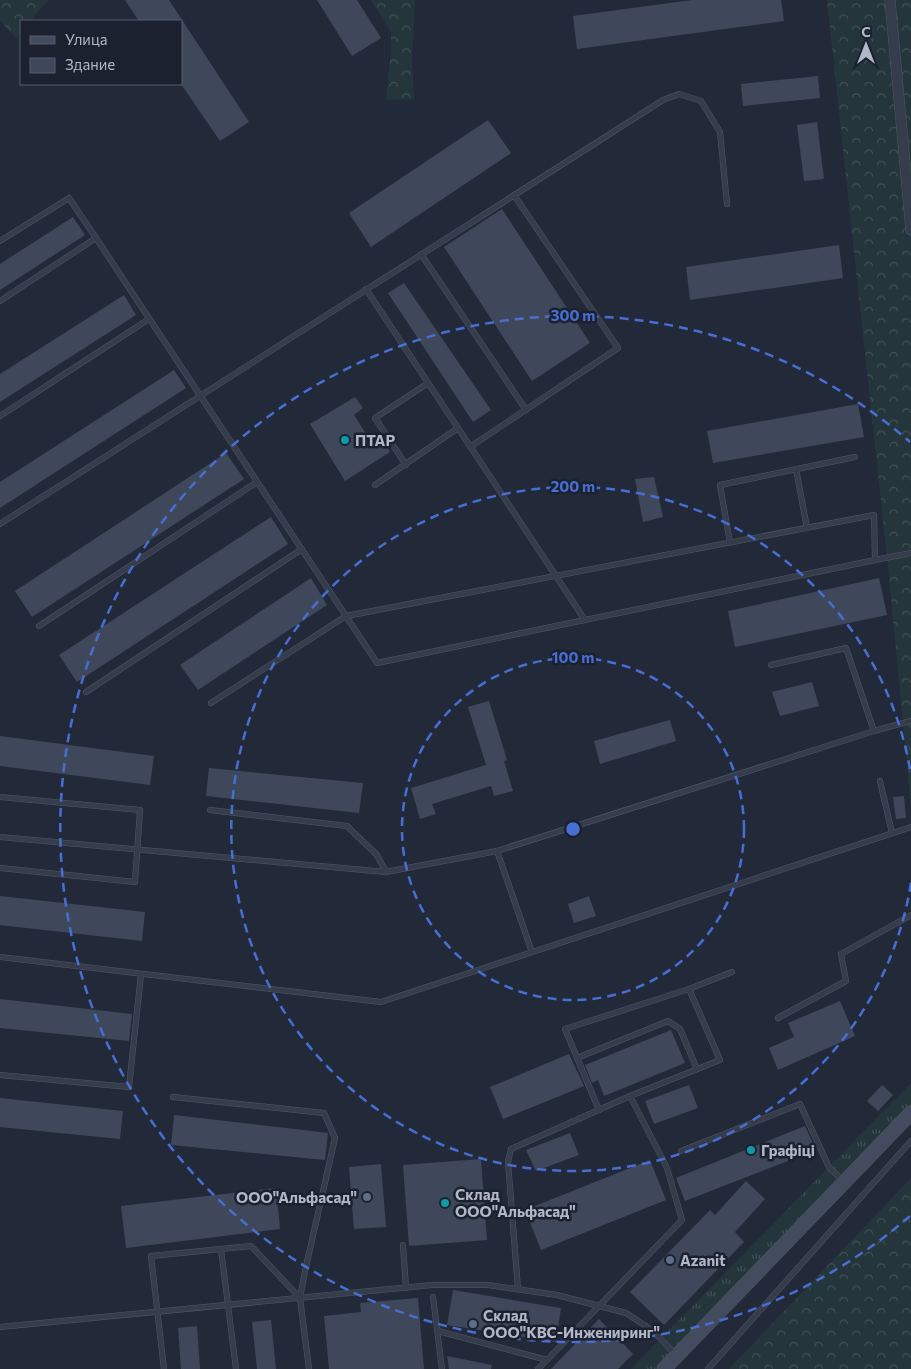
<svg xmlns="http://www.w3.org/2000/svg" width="911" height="1369" font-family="Commissioner,sans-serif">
<defs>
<pattern id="grass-tufts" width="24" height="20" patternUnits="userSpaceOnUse" patternTransform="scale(1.25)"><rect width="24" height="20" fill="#24363b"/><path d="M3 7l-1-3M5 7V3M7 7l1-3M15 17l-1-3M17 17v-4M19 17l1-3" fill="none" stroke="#415156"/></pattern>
<pattern id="forest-crowns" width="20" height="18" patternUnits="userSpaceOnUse" patternTransform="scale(1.25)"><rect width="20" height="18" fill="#24363b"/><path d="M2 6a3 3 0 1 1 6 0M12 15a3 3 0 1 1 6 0" fill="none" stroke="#415156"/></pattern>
</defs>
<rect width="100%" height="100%" fill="#222a3a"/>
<path fill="url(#grass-tufts)" d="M911,1083V1113L664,1369H631Z"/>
<g fill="url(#forest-crowns)">
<path d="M0,0H48L30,21H21V32L16,38L0,21Z"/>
<path d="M371,0H415L412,63L414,99L386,100L391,52V32Z"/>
<path d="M827,0H911V805L888,566Z"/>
<path d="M911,1178V1369H729Z"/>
</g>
<g fill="#3e485a">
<path d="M125,0H169L249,122L220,141L181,84V21H139Z"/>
<path d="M317,0H357L381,38L352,56Z"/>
<path d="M692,0H781L784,21L577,49L573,16Z"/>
<path d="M818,76L820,98L743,106L741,84Z"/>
<path d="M488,120L511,153L371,247L349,213Z"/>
<path d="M817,122L824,179L804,181L797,125Z"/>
<path d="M502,209L590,343L532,381L444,247Z"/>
<path d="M73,217L85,235L0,290V264Z"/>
<path d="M839,245L843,278L690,300L686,267Z"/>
<path d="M404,283L491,410L473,422L388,293Z"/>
<path d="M124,295L136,315L0,402V374Z"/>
<path d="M174,370L186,388L0,508V482Z"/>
<path d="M355,397L363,408L354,415L372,443L381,438L390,452L345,481L310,424Z"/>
<path d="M858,404L864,437L713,463L707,431Z"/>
<path d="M226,453L244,479L32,617L15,591Z"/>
<path d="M654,477L663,517L643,522L635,479Z"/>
<path d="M271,517L288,544L77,682L59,655Z"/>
<path d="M311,578L327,605L198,690L180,665Z"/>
<path d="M879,578L887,615L735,647L728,611Z"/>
<path d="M812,682L819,706L780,716L772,692Z"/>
<path d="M489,701L507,760L504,761L513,791L494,796L491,786L432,804L436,814L420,819L411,788L486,765L468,707Z"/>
<path d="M670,720L676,741L600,764L594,741Z"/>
<path d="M0,736L154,756L150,785L0,766Z"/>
<path d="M209,768L363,783L359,813L206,796Z"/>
<path d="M904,796L906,818L896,819L893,797Z"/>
<path d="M0,896L145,912L142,941L0,925Z"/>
<path d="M589,896L596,916L574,923L568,904Z"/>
<path d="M0,999L132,1014L129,1041L0,1028Z"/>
<path d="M840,1001L855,1036L778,1070L769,1048L794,1037L788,1023Z"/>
<path d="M671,1030L685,1063L604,1096L598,1080L592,1083L585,1065Z"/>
<path d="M569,1054L584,1086L503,1119L490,1087Z"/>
<path d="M689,1085L698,1108L654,1124L645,1101Z"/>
<path d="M882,1085L893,1095L878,1111L867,1101Z"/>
<path d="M0,1098L123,1111L120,1139L0,1127Z"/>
<path d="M174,1115L328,1133L325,1160L171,1145Z"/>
<path d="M805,1126L816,1150L685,1201L676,1178Z"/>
<path d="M570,1133L579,1155L536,1171L526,1150Z"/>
<path d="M481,1159L487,1240L409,1246L403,1165Z"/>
<path d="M650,1160L666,1200L541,1250L525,1210Z"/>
<path d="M381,1164L386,1227L354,1229L349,1167Z"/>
<path d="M746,1181L765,1199L735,1232L744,1242L664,1325L630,1292L710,1210L715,1215Z"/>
<path d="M276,1188L280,1229L126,1248L121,1206Z"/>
<path d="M453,1290L561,1308L556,1342L447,1325Z"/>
<path d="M418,1298L424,1369H329L324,1316L361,1312L360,1303Z"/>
<path d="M599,1319L633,1354L618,1369H551Z"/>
<path d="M271,1320L276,1369H257L252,1322Z"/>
<path d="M197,1326L200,1369H181L178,1328Z"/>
<path d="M447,1356L492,1365L491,1369H449Z"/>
</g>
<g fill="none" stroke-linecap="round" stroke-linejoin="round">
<defs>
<g id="lane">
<path d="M0,241L69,198L96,238C190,380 284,522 377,663L875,560L874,515L346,616L211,703"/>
<path d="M421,254L526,410"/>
<path d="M366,289L585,620"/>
<path d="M0,301L96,238"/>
<path d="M0,416L149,319"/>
<path d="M470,447L618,348L514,195"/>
<path d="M406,465L375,418L428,383"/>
<path d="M796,469L807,528"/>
<path d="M375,485L458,428"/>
<path d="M0,524L663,100L679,94L701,101L720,132L727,204"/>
<path d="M730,543L720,485L855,457"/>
<path d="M875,560L911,553"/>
<path d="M39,626L257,482"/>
<path d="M771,665L846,648L874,731L911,721"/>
<path d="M86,692L302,549"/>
<path d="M880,781L892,833"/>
<path d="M0,797L140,810L135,882L0,868"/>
<path d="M210,810L347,826L377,855L386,872"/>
<path d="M0,837L386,872L497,851L874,731"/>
<path d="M497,851L532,952"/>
<path d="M0,957L381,1002L911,827"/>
<path d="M778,1018L846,981L841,954L911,915"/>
<path d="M577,1058L668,1021L680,1029L697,1069"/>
<path d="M0,1075L129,1087L141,974"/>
<path d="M630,1096L720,1060L689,989"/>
<path d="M173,1097L324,1113L335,1138L305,1271L300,1298L309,1369"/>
<path d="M599,1110L565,1029L689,989L732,972"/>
<path d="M681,1151L800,1104L829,1167L844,1182"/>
<path d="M403,1245L406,1288"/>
<path d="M221,1249L236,1369"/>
<path d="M518,1289L508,1162L511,1149L630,1096L667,1168L682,1220L547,1360"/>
<path d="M433,1297L442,1369"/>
<path d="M0,1327L432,1285H488L557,1295L626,1313L653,1331L677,1356"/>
<path d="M438,1331L547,1360L538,1369"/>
<path d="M164,1369L151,1256L251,1246L300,1298"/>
<path d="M708,1369L911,1141"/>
</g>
<path id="street" d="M890,0L911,230"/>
<path id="secondary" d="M664,1369L911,1113"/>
</defs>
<use href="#lane" stroke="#515765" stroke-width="6"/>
<use href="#street" stroke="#515765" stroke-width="11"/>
<use href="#secondary" stroke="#515765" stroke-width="15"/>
<use href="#lane" stroke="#353c4b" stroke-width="5"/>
<use href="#street" stroke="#353c4b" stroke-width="10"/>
<use href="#secondary" stroke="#434b5e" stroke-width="14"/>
</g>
<g fill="none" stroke="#496ed3" stroke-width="2.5" stroke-dasharray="9 6">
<circle cx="573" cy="829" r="171"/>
<path d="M911 883A342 342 0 1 1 911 775"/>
<path d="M910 1216A513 513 0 1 1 910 442"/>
</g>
<g fill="#0f9aa8" stroke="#1b212f" stroke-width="2">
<circle cx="345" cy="440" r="5"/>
<circle cx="751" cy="1150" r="5"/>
<circle cx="445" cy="1203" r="5"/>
</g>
<g fill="#5c6f8a" stroke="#1b212f" stroke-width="2">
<circle cx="367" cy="1197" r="5"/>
<circle cx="670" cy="1260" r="5"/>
<circle cx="473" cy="1324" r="5"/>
</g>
<g text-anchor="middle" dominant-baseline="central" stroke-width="5" stroke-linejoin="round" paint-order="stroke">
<g font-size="15" font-weight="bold" fill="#b1b7c7" stroke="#1b212f" text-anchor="start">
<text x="355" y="440">ПТАР</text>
<text x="761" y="1150">Графіці</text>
<text x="455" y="1194">Склад<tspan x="455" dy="17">ООО"Альфасад"</tspan></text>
<text x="357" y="1197" text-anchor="end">ООО"Альфасад"</text>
<text x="680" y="1260">Azanit</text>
<text x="483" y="1315">Склад<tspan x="483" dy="17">ООО"КВС-Инжениринг"</tspan></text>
</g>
</g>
<circle cx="573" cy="829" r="8" fill="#496ed3" stroke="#1b212f" stroke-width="2.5"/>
<g font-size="15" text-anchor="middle" font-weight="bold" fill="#496ed3" stroke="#1b212f" stroke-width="5" stroke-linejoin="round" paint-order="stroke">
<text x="573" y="321">300 m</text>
<text x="573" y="492">200 m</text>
<text x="573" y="663">100 m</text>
</g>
<rect x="20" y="20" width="162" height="65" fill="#1b212f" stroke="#575d6c"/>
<rect x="30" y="36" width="25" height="8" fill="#434b5e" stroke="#575d6c"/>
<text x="65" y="45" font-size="15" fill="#b1b7c7">Улица</text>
<rect x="30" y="58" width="25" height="15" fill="#3e485a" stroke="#575d6c"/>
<text x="65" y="70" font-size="15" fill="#b1b7c7">Здание</text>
<g transform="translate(866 45)" stroke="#1b212f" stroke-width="4" paint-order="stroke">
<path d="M0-4L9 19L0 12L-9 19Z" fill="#b1b7c7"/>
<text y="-8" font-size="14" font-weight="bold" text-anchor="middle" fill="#b1b7c7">С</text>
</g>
</svg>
